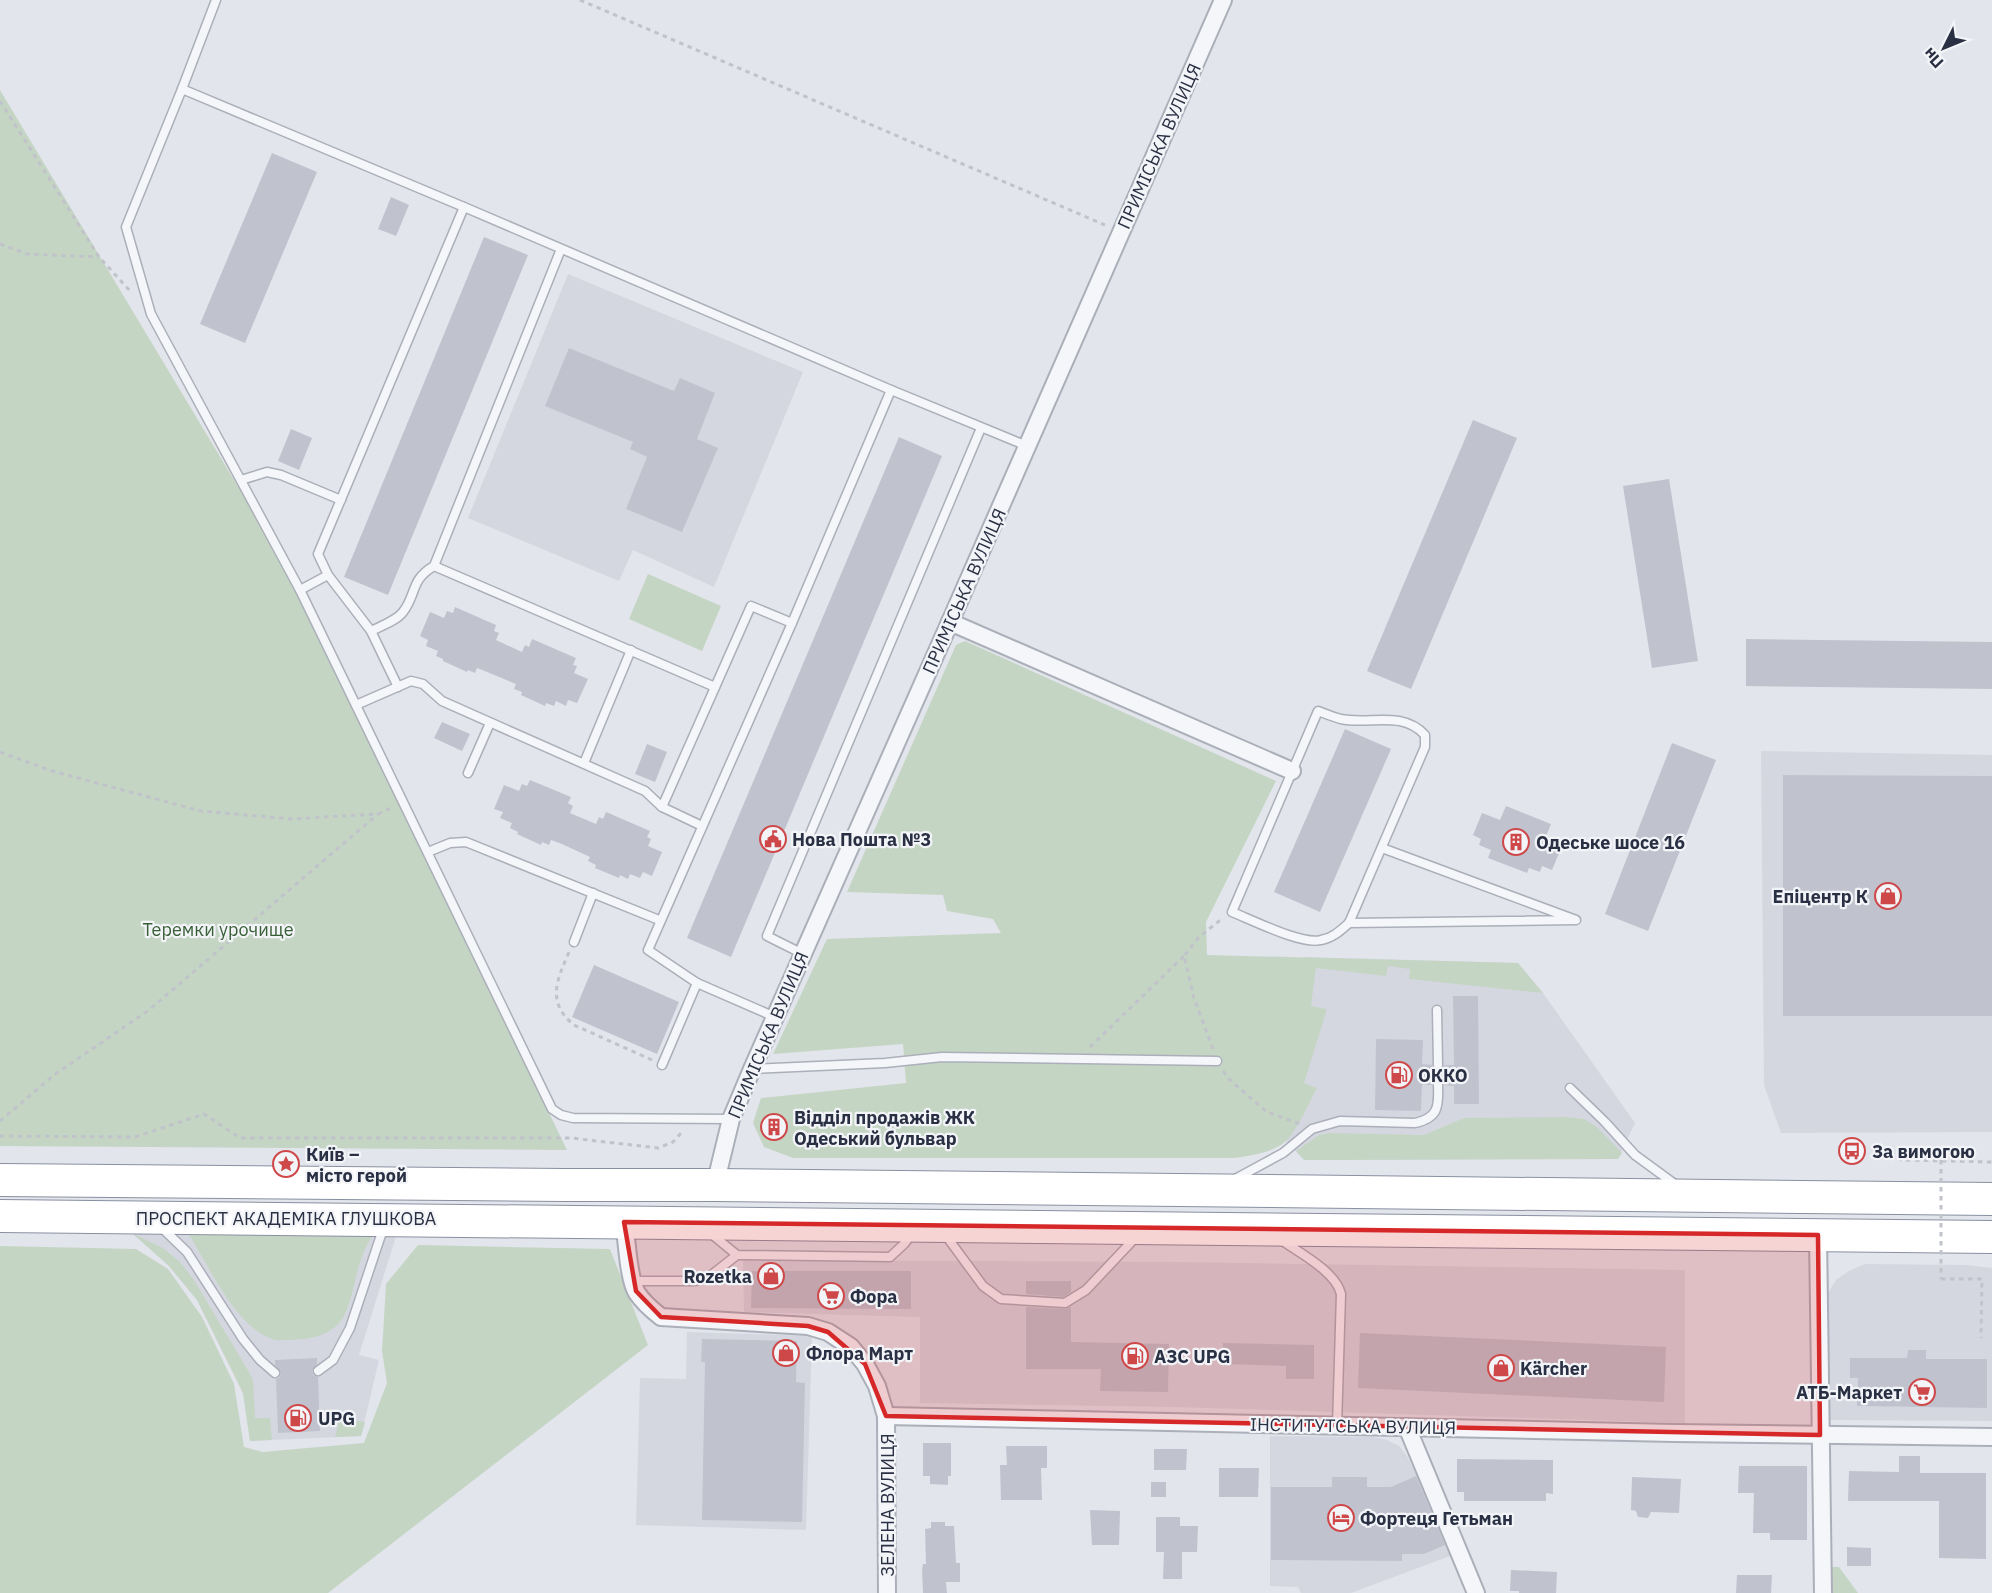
<svg xmlns="http://www.w3.org/2000/svg" width="1992" height="1593" font-family="'IBM Plex Sans',sans-serif">
<rect width="100%" height="100%" fill="#e2e5eb"/>
<g fill="#d5d7e0">
<path d="M568,274L803,372L714,587L633,550L619,581L468,518Z"/>
<path d="M1761,751L1992,755V1132L1781,1133L1764,1085Z"/>
<path d="M1304,957L1518,963L1543,993L1635,1123L1618,1159L1304,1160L1286,1141L1297,1113Z"/>
<path d="M132,1233H397L359,1355L379,1360L361,1436L250,1441L243,1393L197,1300L169,1266Z"/>
<path d="M743,1260L1177,1262L1685,1270V1423L1175,1407L920,1403V1317L744,1312Z"/>
<path d="M1865,1264L1966,1265L1992,1268V1421L1826,1420L1824,1310L1828,1293L1836,1280L1849,1271Z"/>
<path d="M687,1332L812,1336L806,1530L636,1525L640,1378L686,1379Z"/>
<path d="M1270,1436L1373,1437L1387,1440L1399,1446L1407,1456L1415,1472L1450,1556L1351,1593H1301L1298,1587L1270,1586Z"/>
</g>
<g fill="#c5d5c4">
<path d="M0,90L273,545L567,1150L0,1146Z"/>
<path d="M648,574L721,606L702,651L629,619Z"/>
<path d="M965,641L1276,781L1206,922L1207,955L1518,963L1543,993L1409,979L1410,969L1388,966L1386,976L1316,968L1311,1006L1327,1009L1304,1083L1317,1088C1310,1101 1296,1133 1285,1142C1271,1153 1252,1155 1235,1158H793L764,1147L753,1123L761,1098L906,1083L903,1044L773,1054L827,939L1001,933L993,919L947,911L943,895L847,892L956,645Z"/>
<path d="M1566,1117L1584,1119L1597,1127L1622,1153L1618,1159L1304,1160L1296,1151L1319,1135L1329,1133L1424,1135L1464,1118Z"/>
<path d="M132,1233L163,1248L180,1262L194,1280L249,1372L253,1380L255,1418H270L272,1440L250,1441L243,1393L197,1300L169,1266Z"/>
<path d="M188,1233H375C356,1256 357,1287 345,1314C337,1331 320,1337 304,1339C294,1339 281,1342 272,1339C237,1329 207,1263 188,1233Z"/>
<path d="M418,1245L610,1249L648,1345L328,1593H0V1246L136,1249L168,1269L202,1317L234,1384L244,1447L263,1452L364,1443L387,1383L382,1351L386,1284Z"/>
<path d="M340,1418L365,1422L361,1436L335,1437Z"/>
<path d="M1832,1567H1839L1858,1593H1832Z"/>
</g>
<g fill="#c0c3ce">
<path d="M272,153L317,172L245,343L200,324Z"/>
<path d="M391,197L409,205L396,236L378,229Z"/>
<path d="M484,237L528,255L388,595L344,577Z"/>
<path d="M569,348L674,391L680,378L715,393L697,439L718,448L682,532L626,509L647,457L630,449L633,442L545,406Z"/>
<path d="M1473,420L1517,438L1411,689L1367,671Z"/>
<path d="M291,429L312,438L299,470L278,461Z"/>
<path d="M899,437L942,456L731,957L687,938Z"/>
<path d="M1669,479L1698,661L1652,668L1623,486Z"/>
<path d="M455,607L496,625L494,631L499,633L496,640L522,652L525,645L529,647L532,639L576,658L573,665L577,666L574,673L588,679L577,703L568,700L566,706L556,701L554,706L546,703L545,706L521,695L522,692L514,689L516,684L487,672L477,668L475,673L468,670L467,672L443,661V659L436,656L438,651L426,646L428,640L420,636L430,612L444,618L447,611L453,613Z"/>
<path d="M1746,639L1992,642V689L1746,686Z"/>
<path d="M442,722L470,734L462,751L434,738Z"/>
<path d="M1345,729L1391,749L1320,912L1274,892Z"/>
<path d="M1672,743L1716,760L1648,931L1605,914Z"/>
<path d="M647,744L667,752L655,782L635,774Z"/>
<path d="M1783,775L1992,776V1016H1783Z"/>
<path d="M530,780L571,797L568,803L573,806L570,813L596,824L599,817L603,819L606,812L650,831L647,837L651,839L648,846L662,852L652,876L643,872L640,878L630,874L628,879L620,875L619,878L595,868L596,865L588,861L590,857L562,844L551,840L549,845L542,842L541,845L517,834L518,832L510,828L512,823L500,818L503,812L494,809L504,785L519,791L522,784L527,786Z"/>
<path d="M1506,806L1551,824L1545,839L1562,846L1552,870L1542,866L1540,872L1529,868L1527,873L1488,858L1491,850L1479,845L1481,839L1473,835L1482,813L1500,820Z"/>
<path d="M594,965L679,1002L657,1054L572,1017Z"/>
<path d="M1453,996H1478L1479,1104H1454V1086L1444,1085L1443,1081L1437,1079L1433,1082L1432,1085H1422L1421,1111L1375,1110L1376,1039L1423,1040L1422,1064L1432,1065L1433,1069L1438,1071L1442,1070L1444,1065H1454Z"/>
<path d="M752,1271H911V1309L751,1308Z"/>
<path d="M1026,1281H1071V1292L1063,1297L1026,1294Z"/>
<path d="M1026,1307L1065,1309L1071,1307V1342L1169,1344L1168,1392L1100,1391L1101,1369H1026Z"/>
<path d="M1360,1333L1666,1347L1664,1402L1358,1388Z"/>
<path d="M702,1339L797,1341L796,1382L805,1383L802,1522L702,1520L705,1362H701Z"/>
<path d="M1223,1343L1314,1345V1379H1286V1366L1222,1364Z"/>
<path d="M1908,1350H1926V1359H1987V1408L1857,1406L1858,1378H1850V1358H1907Z"/>
<path d="M317,1358V1364L312,1371L313,1375L318,1377L320,1431L278,1433L276,1379L279,1378L281,1374L275,1365V1360Z"/>
<path d="M923,1443H951V1476H948V1485L930,1484V1476H923Z"/>
<path d="M1006,1446H1047V1468H1041L1042,1500H1001L1000,1465H1007Z"/>
<path d="M1154,1449H1187L1186,1470H1154Z"/>
<path d="M1899,1456H1920V1473H1986V1559L1939,1558V1501H1848L1849,1471L1899,1472Z"/>
<path d="M1457,1459L1553,1460V1494L1546,1493V1501H1464V1492H1457Z"/>
<path d="M1739,1466H1807V1540H1770V1533H1753L1754,1493H1738Z"/>
<path d="M1219,1468H1259L1258,1497H1219Z"/>
<path d="M1416,1476L1445,1545L1424,1554H1402V1561L1271,1560V1487H1332V1477H1367V1487H1391Z"/>
<path d="M1632,1477L1681,1479L1679,1513L1651,1512L1648,1518L1638,1517L1636,1511L1631,1510Z"/>
<rect x="1151" y="1482" width="15" height="15"/>
<path d="M1090,1510L1120,1511L1119,1545H1092Z"/>
<path d="M1156,1517H1180V1526H1198L1197,1552H1182V1579H1163L1164,1552H1156Z"/>
<path d="M931,1522H945V1526H954L956,1563H960V1582H946L947,1593H923L922,1570L923,1564H926L925,1529L931,1528Z"/>
<path d="M1847,1547L1871,1548V1566H1847Z"/>
<path d="M1511,1570L1557,1572L1556,1593H1519V1591H1510Z"/>
<path d="M1737,1575H1772L1771,1593H1736Z"/>
</g>
<g fill="none" stroke-linecap="round" stroke-linejoin="round">
<defs>
<g id="lane">
<path d="M182,89L216,0"/>
<path d="M241,480L267,472L281,475L341,500"/>
<path d="M434,566L715,687"/>
<path d="M328,575L371,631"/>
<path d="M300,590L328,575L318,554L464,207"/>
<path d="M398,687L371,631C381,626 396,621 403,612C417,594 410,580 434,566L561,249"/>
<path d="M356,705L411,681L423,684L442,701L645,791L662,807L702,826"/>
<path d="M1318,711C1326,714 1333,717 1341,719C1370,725 1402,710 1425,735V747L1349,923C1341,930 1333,938 1321,940C1302,945 1252,920 1232,912Z"/>
<path d="M584,763L631,650"/>
<path d="M468,773L490,723"/>
<path d="M662,807L751,606L792,623"/>
<path d="M428,852L450,843L466,842L659,920"/>
<path d="M1349,923L1576,920L1382,848"/>
<path d="M574,942L593,893"/>
<path d="M803,954L767,936L981,428"/>
<path d="M1437,1010L1438,1065"/>
<path d="M775,1017L697,983L648,950L792,623L891,390"/>
<path d="M662,1065L697,983"/>
<path d="M752,1069L885,1063L942,1057L1217,1061"/>
<path d="M1570,1088L1605,1122L1635,1155L1676,1185"/>
<path d="M731,1119L573,1118L561,1115L552,1109L300,590L151,314L126,227L182,89L464,207L891,390L1027,446"/>
<path d="M1235,1179L1283,1153L1312,1129L1340,1121L1415,1123C1438,1118 1439,1107 1438,1085"/>
<path d="M160,1226L187,1252L243,1339L260,1360L275,1373"/>
<path d="M709,1232L737,1255L890,1257L904,1244L912,1234"/>
<path d="M944,1233L983,1286L1001,1299L1065,1303L1086,1290L1136,1237"/>
<path d="M1281,1240C1300,1253 1336,1272 1341,1294L1337,1426"/>
<path d="M633,1281H695L710,1276L737,1255"/>
<path d="M318,1371L333,1360L350,1328L381,1235L387,1229"/>
</g>
<g id="street">
<path d="M950,622L1292,771"/>
<path d="M715,1185L731,1119L752,1069L950,622L1223,0"/>
<path d="M624,1222C627,1239 628,1279 637,1293C643,1302 652,1310 661,1317L808,1326L828,1332L851,1347L865,1364L877,1386L886,1416L887,1593"/>
<path d="M1818,1235L1823,1593"/>
<path d="M886,1416L1674,1433L1992,1437"/>
<path d="M1407,1427L1476,1593"/>
</g>
<g id="highway">
<path d="M0,1180L564,1185H715L1992,1199"/>
<path d="M0,1216L1992,1237"/>
</g>
</defs>
<use href="#lane" stroke="#abafb9" stroke-width="11"/>
<use href="#street" stroke="#abafb9" stroke-width="20"/>
<use href="#highway" stroke="#8a90a2" stroke-width="34"/>
<g stroke="#c0c3ca" stroke-width="3" stroke-dasharray="4.5 4.5" stroke-linecap="butt">
<path d="M580,0L1105,225"/>
<path d="M0,101L99,257L131,292"/>
<path d="M0,244L27,254L98,257"/>
<path d="M0,752L52,771L201,811L291,819L378,814L391,808"/>
<path d="M569,952C557,980 546,1002 574,1025L652,1060"/>
<path d="M1090,1047L1184,956"/>
<path d="M1213,1049L1194,998L1184,956L1199,937L1223,918"/>
<path d="M1223,1071L1230,1080L1267,1112L1300,1124"/>
<path d="M0,1121L54,1075L149,1010L378,814"/>
<path d="M0,1136L135,1137L204,1114L240,1138H571L658,1148L673,1142L682,1132"/>
<path d="M1941,1151L1902,1150L1901,1160L1992,1162"/>
<path d="M1941,1279H1982L1981,1338"/>
</g>
<use href="#lane" stroke="#f5f6f9" stroke-width="8"/>
<use href="#street" stroke="#f5f6f9" stroke-width="16"/>
<use href="#highway" stroke="#fff" stroke-width="32"/>
<path stroke="#c0c3ca" stroke-width="3" stroke-dasharray="4.5 4.5" stroke-linecap="butt" d="M1941,1151V1279"/>
</g>
<path fill="#d62828" fill-opacity="0.2" stroke="#d62828" stroke-width="4.5" stroke-linejoin="round" d="M624,1222L1818,1235L1820,1435L886,1416L865,1364L828,1332L808,1326L661,1317L636,1291Z"/>
<defs>
<symbol id="civic-ring" viewBox="-11 -11 22 22"><circle r="9.5" fill="#f2f4f8" stroke="#cf4849" stroke-width="1.5"/><path d="M-.6-6.5H3V-4.5H.6V-3L4-1V1h2V6H-6V1h2V-1L-.6-3ZM-1.2 2.5V6h2.4V2.5Z" fill="#cf4849"/></symbol>
<symbol id="building-ring" viewBox="-11 -11 22 22"><circle r="9.5" fill="#f2f4f8" stroke="#cf4849" stroke-width="1.5"/><path d="M-4-6H4V6H1V3H-1V6H-4ZM-2.5-4.3h1.7v1.8h-1.7ZM.8-4.3h1.7v1.8H.8ZM-2.5-1h1.7V.8h-1.7ZM.8-1h1.7V.8H.8Z" fill="#cf4849"/></symbol>
<symbol id="shop-ring" viewBox="-11 -11 22 22"><circle r="9.5" fill="#f2f4f8" stroke="#cf4849" stroke-width="1.5"/><path d="M-5-2.5h2.3a2.7 3.5 0 0 1 5.4 0H5L5.5 6h-11ZM-1.5-2.5h3a1.5 2.3 0 0 0-3 0Z" fill="#cf4849"/></symbol>
<symbol id="fuel-ring" viewBox="-11 -11 22 22"><circle r="9.5" fill="#f2f4f8" stroke="#cf4849" stroke-width="1.5"/><path d="M-5.5-6h7V0h2V4h1.3V-2.5L3-4.5l.8-.8L6-3V5H2.5V1h-1V6h-7ZM-4.2-4.7v3.2H.2V-4.7Z" fill="#cf4849"/></symbol>
<symbol id="bus-ring" viewBox="-11 -11 22 22"><circle r="9.5" fill="#f2f4f8" stroke="#cf4849" stroke-width="1.5"/><path d="M-5-6H5V4H4V6H2V4H-2V6H-4V4H-5ZM-3.5-4V0h7V-4ZM-3.5 1.2v1.5H-2V1.2ZM2 1.2v1.5H3.5V1.2Z" fill="#cf4849"/></symbol>
<symbol id="sight-ring" viewBox="-11 -11 22 22"><circle r="9.5" fill="#f2f4f8" stroke="#cf4849" stroke-width="1.5"/><path d="M0-6L1.8-2.2L6-1.7L2.9 1.2L3.7 5.4L0 3.3L-3.7 5.4L-2.9 1.2L-6-1.7L-1.8-2.2Z" fill="#cf4849"/></symbol>
<symbol id="supermarket-ring" viewBox="-11 -11 22 22"><circle r="9.5" fill="#f2f4f8" stroke="#cf4849" stroke-width="1.5"/><path d="M-6-5.5h2.5l.6 2H6L4.5 2H-2.5L-4.4-4H-6ZM-1.5 3.2a1.3 1.3 0 1 0 .1 0ZM3 3.2a1.3 1.3 0 1 0 .1 0Z" fill="#cf4849"/></symbol>
<symbol id="hotel-ring" viewBox="-11 -11 22 22"><circle r="9.5" fill="#f2f4f8" stroke="#cf4849" stroke-width="1.5"/><path d="M-6-4.5h1.5V1H6V5H4.5V3h-9V5H-6ZM-4 0a1.8 1.8 0 1 1 3.6 0ZM.5 0V-2.5h3Q6-2.5 6 0Z" fill="#cf4849"/></symbol>
</defs>
<g fill-rule="evenodd">
<use href="#civic-ring" x="758" y="824" width="30" height="30"/>
<use href="#building-ring" x="1501" y="827" width="30" height="30"/>
<use href="#shop-ring" x="1873" y="881" width="30" height="30"/>
<use href="#fuel-ring" x="1384" y="1060" width="30" height="30"/>
<use href="#building-ring" x="759" y="1112" width="30" height="30"/>
<use href="#bus-ring" x="1837" y="1136" width="30" height="30"/>
<use href="#sight-ring" x="271" y="1149" width="30" height="30"/>
<use href="#shop-ring" x="756" y="1261" width="30" height="30"/>
<use href="#supermarket-ring" x="816" y="1281" width="30" height="30"/>
<use href="#shop-ring" x="771" y="1338" width="30" height="30"/>
<use href="#fuel-ring" x="1120" y="1341" width="30" height="30"/>
<use href="#shop-ring" x="1486" y="1353" width="30" height="30"/>
<use href="#supermarket-ring" x="1907" y="1377" width="30" height="30"/>
<use href="#fuel-ring" x="283" y="1403" width="30" height="30"/>
<use href="#hotel-ring" x="1326" y="1503" width="30" height="30"/>
</g>
<g text-anchor="middle" dominant-baseline="central" stroke-width="4.5" stroke-linejoin="round" paint-order="stroke">
<g font-size="18" fill="#2a3043" stroke="#f2f4f8">
<text transform="translate(1159 146) rotate(-66)">ПРИМІСЬКА ВУЛИЦЯ</text>
<text transform="translate(964 591) rotate(-66)">ПРИМІСЬКА ВУЛИЦЯ</text>
<text transform="translate(768 1035) rotate(-67)">ПРИМІСЬКА ВУЛИЦЯ</text>
<text x="286" y="1218">ПРОСПЕКТ АКАДЕМІКА ГЛУШКОВА</text>
<text transform="translate(1353 1426) rotate(1)">ІНСТИТУТСЬКА ВУЛИЦЯ</text>
<text transform="translate(887 1505) rotate(-90)">ЗЕЛЕНА ВУЛИЦЯ</text>
</g>
<g font-size="18" font-weight="bold" fill="#2a3043" stroke="#f2f4f8" text-anchor="start">
<text x="792" y="839">Нова Пошта №3</text>
<text x="1536" y="842">Одеське шосе 16</text>
<text x="1868" y="896" text-anchor="end">Епіцентр К</text>
<text x="1418" y="1075">ОККО</text>
<text x="794" y="1117">Відділ продажів ЖК<tspan x="794" dy="21">Одеський бульвар</tspan></text>
<text x="1872" y="1151">За вимогою</text>
<text x="306" y="1154">Київ –<tspan x="306" dy="21">місто герой</tspan></text>
<text x="752" y="1276" text-anchor="end">Rozetka</text>
<text x="850" y="1296">Фора</text>
<text x="806" y="1353">Флора Март</text>
<text x="1154" y="1356">АЗС UPG</text>
<text x="1520" y="1368">Kärcher</text>
<text x="1902" y="1392" text-anchor="end">АТБ-Маркет</text>
<text x="318" y="1418">UPG</text>
<text x="1360" y="1518">Фортеця Гетьман</text>
</g>
<g font-size="18" fill="#395f37" stroke="#f2f4f8">
<text x="218" y="929">Теремки урочище</text>
</g>
</g>
<g transform="translate(1944 48) rotate(227)" stroke="#f2f4f8" stroke-width="4.5" paint-order="stroke">
<path d="M0-4.5L10 22L0 15L-10 22Z" fill="#2a3043"/>
<text y="-9" font-size="16" font-weight="bold" text-anchor="middle" fill="#2a3043">Пн</text>
</g>
</svg>
